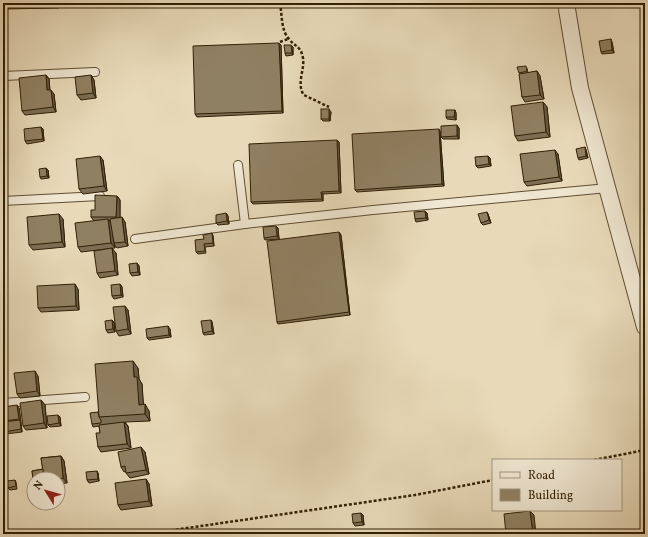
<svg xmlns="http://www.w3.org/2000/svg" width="648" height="537" font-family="Vollkorn,serif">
<rect width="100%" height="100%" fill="#e8dab9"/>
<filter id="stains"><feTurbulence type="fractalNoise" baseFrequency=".005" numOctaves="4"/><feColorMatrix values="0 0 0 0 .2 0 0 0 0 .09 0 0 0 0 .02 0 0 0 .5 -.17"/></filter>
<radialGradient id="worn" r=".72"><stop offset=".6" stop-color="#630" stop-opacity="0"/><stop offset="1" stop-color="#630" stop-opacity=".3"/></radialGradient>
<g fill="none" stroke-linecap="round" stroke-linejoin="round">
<defs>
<g id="service">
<path d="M3,76L95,72"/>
<path d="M238,165L245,224"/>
<path d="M3,201L100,196"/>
<path d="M135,239L245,224L373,210L608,188"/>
<path d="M3,403L85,397"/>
</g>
<path id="minor" d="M566,3L580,88L645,327"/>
</defs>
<use href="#service" stroke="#5f4e31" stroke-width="10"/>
<use href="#minor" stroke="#5f4e31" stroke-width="18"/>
<g stroke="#311f04" stroke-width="2.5" stroke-dasharray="3 2" stroke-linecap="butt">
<path d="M280,3C282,14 281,31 289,39C295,47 301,46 303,58C305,69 296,85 304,95L329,107"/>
<path d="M280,42L288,39"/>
<path d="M594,460L645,450"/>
<path d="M146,534L415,495L493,480"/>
</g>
<use href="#service" stroke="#f0e7d2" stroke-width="8"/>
<use href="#minor" stroke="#f0e7d2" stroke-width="16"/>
</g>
<g fill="#7c6e54" stroke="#311f04">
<path d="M3,3H59V8L3,9Z"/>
<path d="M612,42L614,53L602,54L601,52Z"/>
<path d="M281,45L283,113L197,117L195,114Z"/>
<path d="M293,47V55L286,56L285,53Z"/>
<path d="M527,68L528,73L537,71L540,76L544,99L525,102L522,97L520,74L519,73Z"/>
<path d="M46,75L49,79L50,90L54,94L56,112L25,115L22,111Z"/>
<path d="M91,75L94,80L96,98L81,100L77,95Z"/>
<path d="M543,102L547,107L550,137L518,141L515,136Z"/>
<path d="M455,110L456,113V120L447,119L446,117Z"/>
<path d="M331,112L330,121H323L321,119Z"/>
<path d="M459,128V139H443L441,137Z"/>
<path d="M43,129L44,141L27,144L25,141Z"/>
<path d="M440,131L444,186L357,192L355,190Z"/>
<path d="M339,142L341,193L323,194V201L253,204L251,202Z"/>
<path d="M585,147L586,150L588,158L579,160L578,158Z"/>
<path d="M558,154L562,181L527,186L524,182Z"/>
<path d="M488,156L490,158L491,166L478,168L476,166Z"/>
<path d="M103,160L107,191L83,194L79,189Z"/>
<path d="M46,168L48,170L49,178L41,179L40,177Z"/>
<path d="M117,196L120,200V218L125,222L128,246L117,248L114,244L115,248L81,252L78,247L94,221L91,217L95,210Z"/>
<path d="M226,213L228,216L229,224L218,225L216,223Z"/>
<path d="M427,213L428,220L416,222L415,219Z"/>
<path d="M488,214L491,223L483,225L481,223Z"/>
<path d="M63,219L65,247L33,250L29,245Z"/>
<path d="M278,228L279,239L265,240L264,238Z"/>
<path d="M339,232L341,235L350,315L278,324L277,322Z"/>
<path d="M212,233L213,236L214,246L205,247L206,253L198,254L196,252L204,239Z"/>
<path d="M3,234L6,260H3Z"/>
<path d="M116,253L118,275L100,278L97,273Z"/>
<path d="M137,263L139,266L140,275L132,276L130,273Z"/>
<path d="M120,284L122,287L123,297L114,299L112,296Z"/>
<path d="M78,289L79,310L41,312L38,308Z"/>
<path d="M128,310L131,334L119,336L116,331Z"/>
<path d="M211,320L212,322L214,334L204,335L203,333Z"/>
<path d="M114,322L115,332L108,333L106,330Z"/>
<path d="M170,329L171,337L149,340L147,338Z"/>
<path d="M138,368L139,379L142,384L143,404L149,411L150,421L125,422L128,426L131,448L101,452L98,447L100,433L99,426L93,427L92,424L98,412Z"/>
<path d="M38,376L40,396L20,398L17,394Z"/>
<path d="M41,400L45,405L47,428L26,430L23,426Z"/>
<path d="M19,408L22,432L5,434L4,432V421Z"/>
<path d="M60,417L61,426L50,427L48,425Z"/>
<path d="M145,452L149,474L130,478L126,473V471L124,472L121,467Z"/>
<path d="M61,456L64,461L67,483L58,484V479H34V488L32,471L43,469L41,458Z"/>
<path d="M98,473L99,481L89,483L87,480Z"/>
<path d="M146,479L149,484L152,506L121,510L118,505Z"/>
<path d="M15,480L16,482L17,489L10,490L8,488Z"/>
<path d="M361,513L363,515L364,525L355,526L353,523Z"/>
</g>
<g fill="#655a45" stroke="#311f04">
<path d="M56,3H59V8Z"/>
<path d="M611,39L612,42L614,53L612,50Z"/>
<path d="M279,43L281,45L283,113L282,111Z"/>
<path d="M291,45L293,47V55L292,53Z"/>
<path d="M537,71L540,76L544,99L540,95Z"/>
<path d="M46,75L49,79L50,95L47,90Z"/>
<path d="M91,75L94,80L96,98L93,93Z"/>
<path d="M51,90L54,94L56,112L53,107Z"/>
<path d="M543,102L547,107L550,137L546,132Z"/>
<path d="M329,109L331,112L330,121L329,119Z"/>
<path d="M455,110L456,113V120L454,117Z"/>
<path d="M457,125L459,128V139L457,136Z"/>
<path d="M41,127L43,129L44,141L43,139Z"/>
<path d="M439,129L440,131L444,186L442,184Z"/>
<path d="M337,140L339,142L341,193L339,191Z"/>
<path d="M585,147L586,150L588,158L586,156Z"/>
<path d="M555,150L558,154L562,181L559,177Z"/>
<path d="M100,156L103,160L107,191L104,186Z"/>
<path d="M488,156L490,158L491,166L489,164Z"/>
<path d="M46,168L48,170L49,178L47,176Z"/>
<path d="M321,192L323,194V201L322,199Z"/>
<path d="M117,196L120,200V222L116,217Z"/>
<path d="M425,211L427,213L428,220L426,218Z"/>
<path d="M487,212L488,214L491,223L489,220Z"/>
<path d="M226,213L228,216L229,224L227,221Z"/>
<path d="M59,214L63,219L65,247L62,242Z"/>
<path d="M122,217L125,222L128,246L125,242Z"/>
<path d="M108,219L112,224L114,243L115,248L111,243Z"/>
<path d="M276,226L278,228L279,239L277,236Z"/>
<path d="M339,232L341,235L350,315L349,312Z"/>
<path d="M212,233L213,236L214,246L213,243Z"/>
<path d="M3,234L6,260L3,255Z"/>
<path d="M112,248L116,253L118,275L115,271Z"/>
<path d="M137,263L139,266L140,275L138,272Z"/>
<path d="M75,284L78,289L79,310L76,306Z"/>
<path d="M120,284L122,287L123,297L121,295Z"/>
<path d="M125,306L128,310L131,334L128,329Z"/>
<path d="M112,320L114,322L115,332L113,329Z"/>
<path d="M211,320L212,322L214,334L212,331Z"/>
<path d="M168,326L170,329L171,337L169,335Z"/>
<path d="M133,361L138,368L139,379L142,384L144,411L139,405L134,377Z"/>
<path d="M35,371L38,376L40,396L37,391Z"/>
<path d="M41,400L45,405L47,428L44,423Z"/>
<path d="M145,404L149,411L150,421L145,414Z"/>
<path d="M17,405L19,408L21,421L19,419Z"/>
<path d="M58,415L60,417L61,426L59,423Z"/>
<path d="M20,420L21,422L22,432L21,429Z"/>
<path d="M124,422L128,426L131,448L127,444Z"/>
<path d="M141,447L145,452L149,474L146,470Z"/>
<path d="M61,456L64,461L67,483L63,478Z"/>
<path d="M97,471L98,473L99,481L98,479Z"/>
<path d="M146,479L149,484L152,506L149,501Z"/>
<path d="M530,511L534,515L536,534H533Z"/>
<path d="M361,513L363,515L364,525L362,522Z"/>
</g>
<g fill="#908062" stroke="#311f04">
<path d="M611,39L612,50L601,52L599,41Z"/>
<path d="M279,43L282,111L195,114L193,46Z"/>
<path d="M284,45H291L292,53H285Z"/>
<path d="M526,66L527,71L519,73L517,67Z"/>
<path d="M537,71L540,95L522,97L519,74Z"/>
<path d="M46,75L47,90H51L53,107L22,111L19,78Z"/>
<path d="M91,75L93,93L77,95L75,77Z"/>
<path d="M543,102L546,132L515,136L511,106Z"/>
<rect x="321" y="109" width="8" height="10"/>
<path d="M446,110H455L454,117H446Z"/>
<path d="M457,125V136L441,137V126Z"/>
<path d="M41,127L43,139L25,141L24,129Z"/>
<path d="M439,129L442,184L355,190L352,134Z"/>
<path d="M337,140L339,191L321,192L322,199L251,202L249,144Z"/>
<path d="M585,147L586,156L578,158L576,149Z"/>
<path d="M555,150L559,177L524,182L520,154Z"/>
<path d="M100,156L104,186L79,189L76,159Z"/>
<path d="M488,156L489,164L476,166L475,157Z"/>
<path d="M46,168L47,176L40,177L39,169Z"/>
<path d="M95,195L117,196L116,217H91V210H95Z"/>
<path d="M425,211L426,218L415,219L414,212Z"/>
<path d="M487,212L489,220L481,223L478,214Z"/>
<path d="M226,213L227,221L216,223V215Z"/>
<path d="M59,214L62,242L29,245L27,217Z"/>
<path d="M122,217L125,242L114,243L110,219Z"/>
<path d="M108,219L111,243L78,247L75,223Z"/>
<path d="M276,226L277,236L264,238L263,227Z"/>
<path d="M339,232L349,312L277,322L267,241Z"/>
<path d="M212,233L213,243L204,244L205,251L196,252L195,240L204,239L203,235Z"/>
<path d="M112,248L115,271L97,273L94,251Z"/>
<path d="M137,263L138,272L130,273L129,264Z"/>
<path d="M75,284L76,306L38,308L37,286Z"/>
<path d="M120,284L121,295L112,296L111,285Z"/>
<path d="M125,306L128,329L116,331L113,307Z"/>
<path d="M112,320L113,329L106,330L105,321Z"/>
<path d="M211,320L212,331L203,333L201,321Z"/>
<path d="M168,326L169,335L147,338L146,329Z"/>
<path d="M133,361L134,377H137L139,405L145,404V414L99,417L95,364Z"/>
<path d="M35,371L37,391L17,394L14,373Z"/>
<path d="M41,400L44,423L23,426L20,403Z"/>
<path d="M17,405L19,419L4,421L3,407Z"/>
<path d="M98,412L99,417L101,420V423L92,424L90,413Z"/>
<path d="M58,415L59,423L48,425L47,416Z"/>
<path d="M20,420L21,429L4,432L3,422Z"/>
<path d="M124,422L127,444L98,447L96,433H100L99,425Z"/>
<path d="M141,447L146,470L126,473L125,466L121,467L118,452Z"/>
<path d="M61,456L63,478L57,479H44L41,458Z"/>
<path d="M43,469L44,479H34V488L32,471Z"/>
<path d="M97,471L98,479L87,480L86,472Z"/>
<path d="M146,479L149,501L118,505L115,483Z"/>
<path d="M15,480L16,486L8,488L7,481Z"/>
<path d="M530,511L533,534H506L504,514Z"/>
<path d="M361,513L362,522L353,523L352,514Z"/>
<path d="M415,533V534H403Z"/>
</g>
<rect width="648" height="537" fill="none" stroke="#e8dab9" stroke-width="16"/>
<rect x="4" y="4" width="640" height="529" fill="none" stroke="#311f04" stroke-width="2"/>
<rect x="8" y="8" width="632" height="521" fill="none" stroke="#311f04"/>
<rect x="492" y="459" width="130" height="52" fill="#f0e7d2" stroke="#a49780"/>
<rect x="500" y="472" width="20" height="6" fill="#f0e7d2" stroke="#a49780"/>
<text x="528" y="479" font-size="12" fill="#311f04">Road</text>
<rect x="500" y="489" width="20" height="12" fill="#908062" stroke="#a49780"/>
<text x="528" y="499" font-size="12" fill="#311f04">Building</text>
<g transform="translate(46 491) rotate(307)"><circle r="19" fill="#f0e7d2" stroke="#a49780"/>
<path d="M0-3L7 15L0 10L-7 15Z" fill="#8f2418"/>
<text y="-6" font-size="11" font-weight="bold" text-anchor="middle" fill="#311f04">N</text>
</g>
<rect width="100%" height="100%" filter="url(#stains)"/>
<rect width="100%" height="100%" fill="url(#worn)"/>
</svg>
